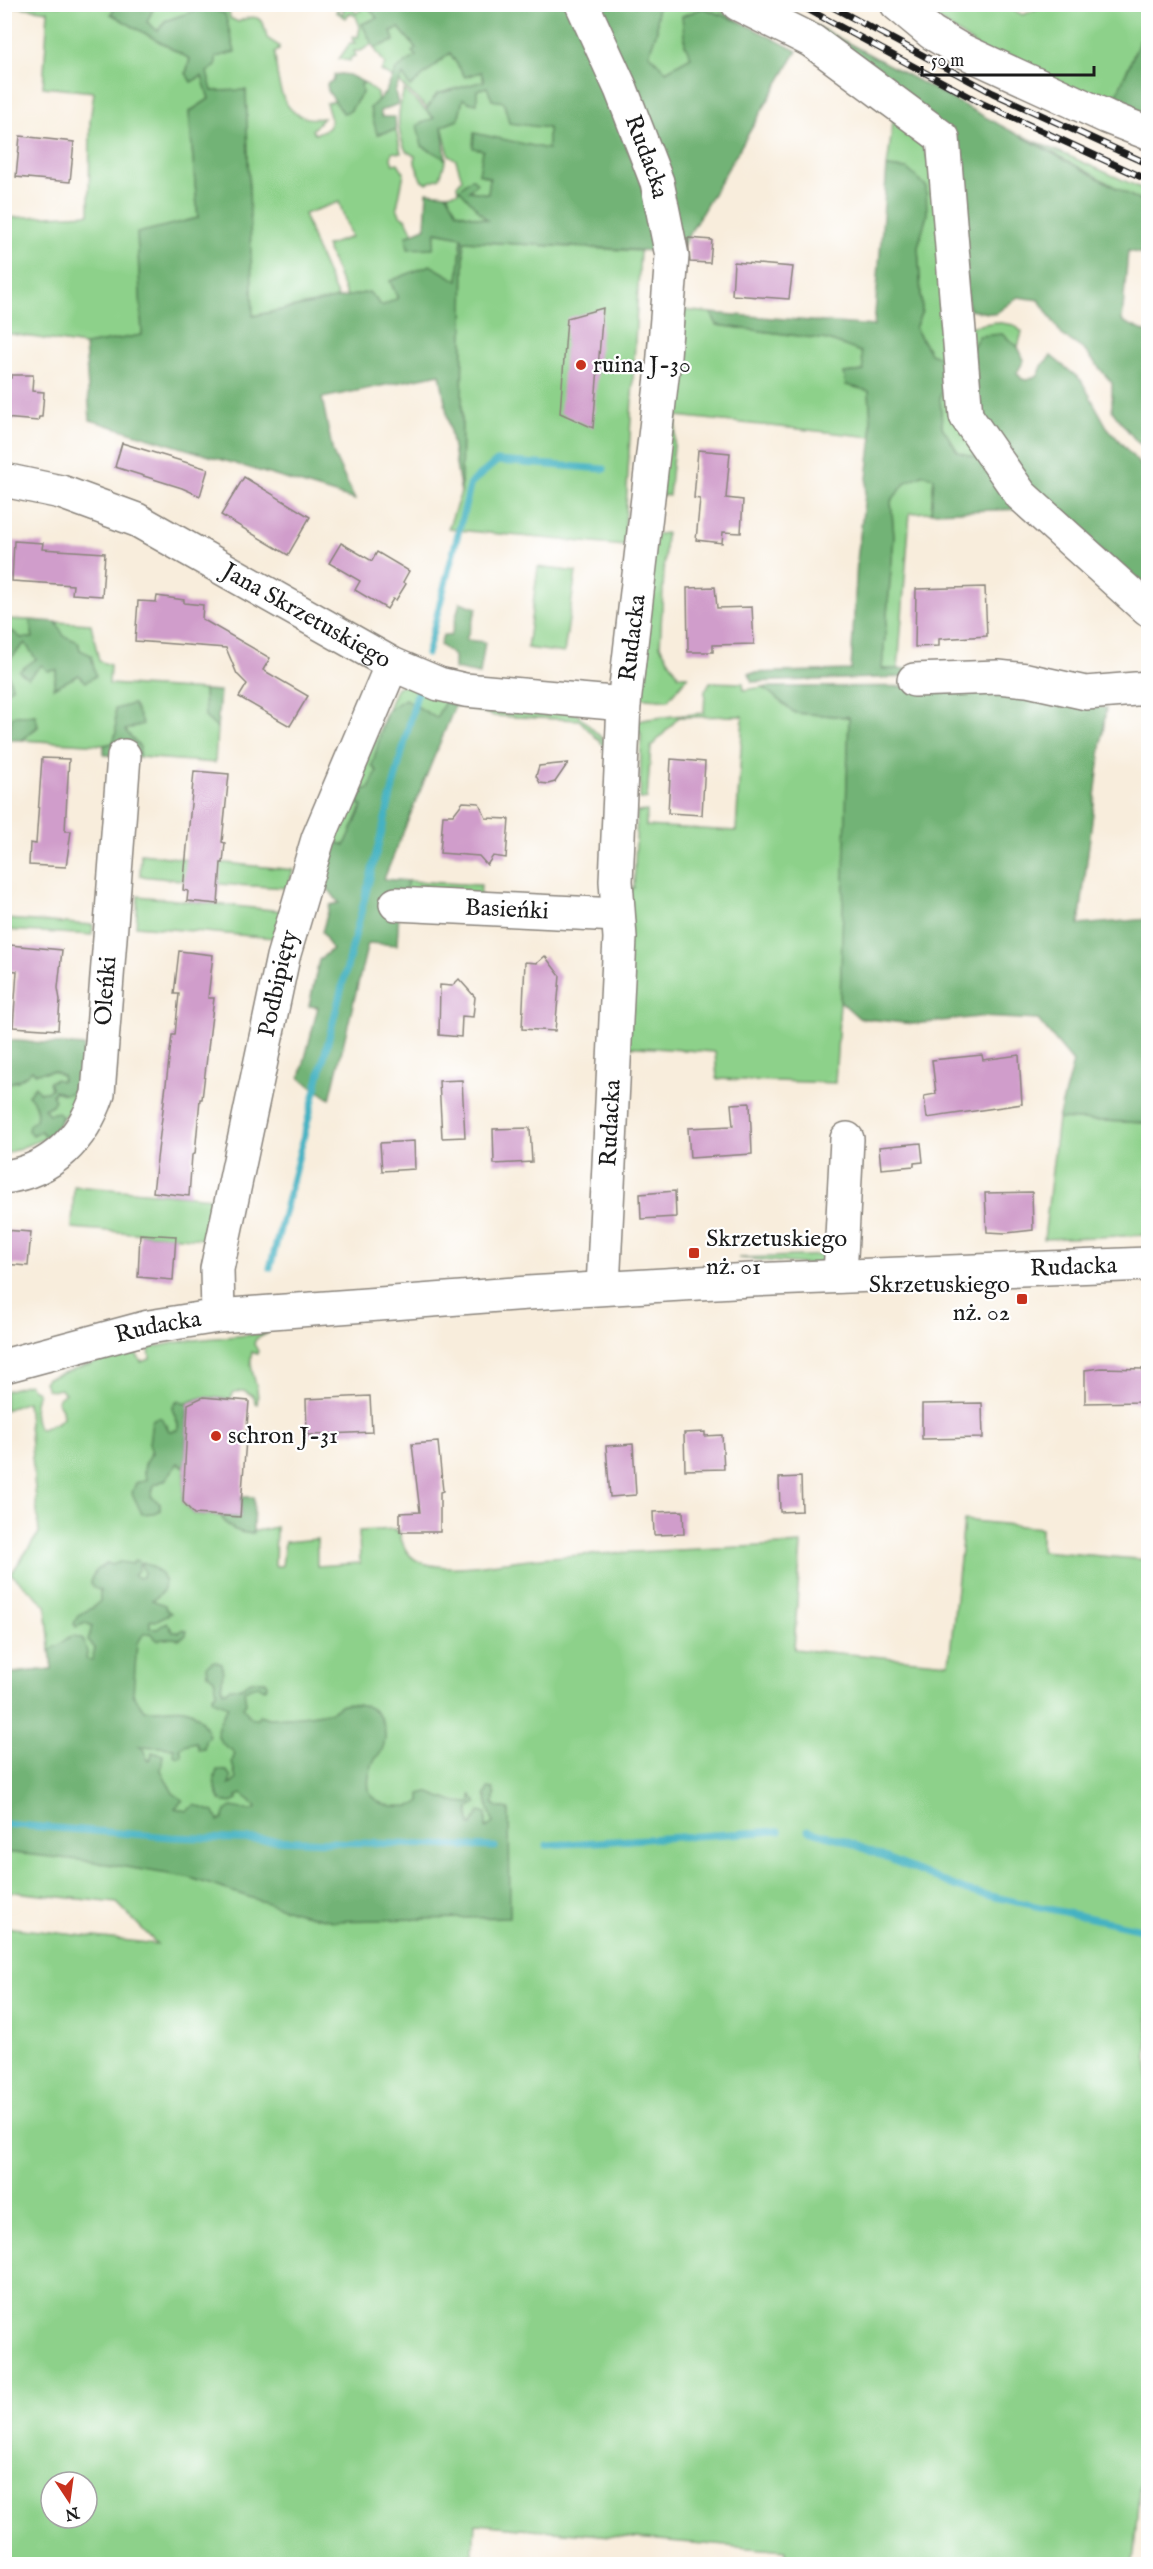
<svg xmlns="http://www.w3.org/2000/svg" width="1153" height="2569" font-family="'IM FELL English',serif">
<rect width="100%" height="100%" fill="#fff"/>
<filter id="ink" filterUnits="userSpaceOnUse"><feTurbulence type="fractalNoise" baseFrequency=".0167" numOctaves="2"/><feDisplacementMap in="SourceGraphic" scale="12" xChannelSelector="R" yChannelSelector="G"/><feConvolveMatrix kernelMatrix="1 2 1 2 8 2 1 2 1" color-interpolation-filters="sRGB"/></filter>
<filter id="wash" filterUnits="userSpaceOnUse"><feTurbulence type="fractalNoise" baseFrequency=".008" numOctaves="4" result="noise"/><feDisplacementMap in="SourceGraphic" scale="24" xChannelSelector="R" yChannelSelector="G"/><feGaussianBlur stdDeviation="1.35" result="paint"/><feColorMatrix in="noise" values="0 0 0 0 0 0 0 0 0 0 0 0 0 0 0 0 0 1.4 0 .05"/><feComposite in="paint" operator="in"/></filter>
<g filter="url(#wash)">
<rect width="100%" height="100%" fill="#f8eddc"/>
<g fill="#8dd18a" stroke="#547653" stroke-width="1.5" fill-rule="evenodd">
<path d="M5,5H116L111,14L190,59L186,73L191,82L202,75L209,99L189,112L198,218L138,233L142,335L85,345L5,333V218L89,214L90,121L94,92L43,87L48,11Z"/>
<path d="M155,5H197L195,11L165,21L158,31L147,22Z"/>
<path d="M204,5H228L230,18L238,22C257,12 264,18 267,38L279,46V50L275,52C277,84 281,124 323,118L312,130L315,134L329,128L331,120L326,103L335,101L343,113L350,111L362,93L361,84L365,83L377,93L378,100L370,109L378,134L396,130L401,153L392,152L391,159L393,164L398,163L404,173L397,207L400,215L406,219L413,233L406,236L435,232L462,237L458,282L390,281L398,299L382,306L369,292L347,297L326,246L351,237L339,202L304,214L316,248L338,298L252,316L246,91H212L206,72L215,57L234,52Z"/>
<path d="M335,5H350L356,13L361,10L360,5H378L379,8H370L377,18L362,24L372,44L361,51H354L356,56L351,57L350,61L339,59L350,43H355L352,39L353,36L358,37L360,27L356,16L349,13L346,18L336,12L337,9L343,14L344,10Z"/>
<path d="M657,5H711L745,24L703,8L682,16L692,57L666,71L649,54L657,30Z"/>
<path d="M924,5H942L944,9L963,5H1004L1023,15L1045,5H1148V43L1140,40L1111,108L1005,66L924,9Z"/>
<path d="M399,28L416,48V56L396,70L392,78L381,71L385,64L374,48L394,41L391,31Z"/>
<path d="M450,53L465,76L481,72L485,81L437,94L427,108L399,82L403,74L410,86Z"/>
<path d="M487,86L504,102L548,128L549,149L484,150L479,174L490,178L488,194L460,189L488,220L457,212L447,194L458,192L457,185L462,179L456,160L449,155L442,126L458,120L463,98L471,103L476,90Z"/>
<path d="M404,90L434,118L422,146L446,159L440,178L427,183L421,180L415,163V156L406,151C396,130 397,113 404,90Z"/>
<path d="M894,114L910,123L932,165L984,460L958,452L942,427L940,397L949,361L930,353L915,328L922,311L918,247L927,215L907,169L887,167Z"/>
<path d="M1021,135L1148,191V202L1133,197Z"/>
<path d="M464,241L640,251L624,546L448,529L461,492Z"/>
<path d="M673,309L711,313L718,325L829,340L862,352L864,371L844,373L846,385L869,390L872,437L677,416L669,496L656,494Z"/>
<path d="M995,322L1014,325L1022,332L1018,347L1002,334L966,358L969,327Z"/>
<path d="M924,474L934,477L931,512L910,513L898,669H882L894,537L891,501L906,482Z"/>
<path d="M666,533L660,646L679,676H688L668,700L635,697L652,535Z"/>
<path d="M538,567L576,572L564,653L527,648Z"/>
<path d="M4,619L30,620L33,638H21L12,631L5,635Z"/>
<path d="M56,622L91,624L99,661L110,665L109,684L204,690L205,717L217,728L215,763L139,757L116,709V733L113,743L104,745L22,740L38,727L35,715L10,732H5V693L12,687L5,664L25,643L42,665L57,670L54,687L80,650L78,642L63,636Z"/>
<path d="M710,682L743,683L744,690L763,687L795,713L849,717L843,954L835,1083L717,1079L715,1052L623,1046L627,888H634L637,812L647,811L646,826L736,831L743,716L679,717L651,747L647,799H640L641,733L633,731L635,722C657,716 681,716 704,713L705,691Z"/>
<path d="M404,685L577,714L610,746V752L579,720L495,716L445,702L436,718L377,770L369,790L364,789L362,807L345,845L335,842L339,826L397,687Z"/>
<path d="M141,854L293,870L288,888L219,884L140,876Z"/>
<path d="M408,881L481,885L480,898L404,893Z"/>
<path d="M138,896L282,911L274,938L136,926Z"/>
<path d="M5,919L93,925L92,935L5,930Z"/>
<path d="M32,1070L36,1073L53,1071L62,1075L63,1079L47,1093L39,1092L33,1099C39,1113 36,1125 46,1138L5,1154L4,1084L18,1081Z"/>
<path d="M81,1081V1092L59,1124L62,1117L49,1114L44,1109L52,1105L54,1090L64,1094Z"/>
<path d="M1058,1119L1148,1123V1235L1044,1239Z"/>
<path d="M74,1186L213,1198L204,1239L72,1228Z"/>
<path d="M830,1255L827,1259L813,1265L738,1258Z"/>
<path d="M268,1333L256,1339L254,1344L258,1351L257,1354L252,1352C247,1370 261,1386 257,1404L255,1403L254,1396L244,1391L234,1392L230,1399L203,1397L172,1408L178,1424V1430L169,1432L167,1425L145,1463L144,1473L147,1479L136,1483L160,1510V1504L151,1496L154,1485L165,1480L178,1463L185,1467L183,1502L194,1514L221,1516C234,1538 255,1532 276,1527L275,1566H282L285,1542L317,1539V1566L360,1563L359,1531L395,1529L396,1532L399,1531C403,1548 408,1559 426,1564C461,1573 504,1560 540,1558C627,1551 714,1549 801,1544L794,1649L949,1663L964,1520L1041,1528V1551L1148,1560V2381L1133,2564H784L785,2551L475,2524L472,2564H5V1927L157,1944L117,1903L5,1891V1674L52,1669L46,1605L11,1574L39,1533L27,1402L5,1410V1391L28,1384L38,1393C33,1406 33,1415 38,1428L42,1429L58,1422L63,1417L62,1409L58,1403V1399L65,1393L60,1389L53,1391L47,1389L44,1382L47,1378L134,1350L141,1362L150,1359L149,1348L184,1341ZM51,2482H87V2518H51Z"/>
</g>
<g fill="#72b376" stroke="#476849" stroke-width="1.5">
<path d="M378,4L570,5L642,185L653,251L464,241L461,493L440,374L322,398L333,453L355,500L90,420L85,345L142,335L137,233L198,218L189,112L209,99L202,76L191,82L186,73L190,59L111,14L116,5H155L147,22L158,31L165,21L194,11L197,5H204L225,14L235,52L216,57V66L207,72L212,91L246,90L253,316L369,292L382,306L398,298L390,281L430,265L458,281L462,237L436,232L433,248L408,249L406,236L425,228L427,192L447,194L457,212L487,220L459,189L472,178L477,183L469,191L488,194L490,178L479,174L483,150L473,148L474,133L548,149V128L509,123L504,102L492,100L487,87L477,90V103H471L463,99L458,120L442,126L446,159L422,146L417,125L434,118L426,110L437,94L484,81L481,72L465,77L450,53L410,87L403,75L395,91L398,104L380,111L382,117H395L396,130L377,134L370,108L385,93L396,70L416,56L412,52L416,48L399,28L391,31L394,41L374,48L362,24L377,18L369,8H379Z"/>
<path d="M593,5H657V30L649,54L666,71L691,57L685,45L682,16L703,8L745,24L797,51L680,250Z"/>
<path d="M744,5H778L1148,205V255L1128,251L1122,321L1148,333V449L1137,442L1112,411V383L1084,350L1062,335L1039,300L1018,297L995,314L969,310L953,164Z"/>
<path d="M1140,40L1148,43V121L1111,108Z"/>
<path d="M341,74L349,75L365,83L361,84L362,93L350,111L343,113L328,91L327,84L334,80V75Z"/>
<path d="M887,167L907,169L926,186L927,214L918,247L922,311L915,328L930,353L949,361L940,397L942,427L958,452L984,460L1025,509L931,512L934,478L924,474L906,482L891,501L894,537L882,669H911L908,677L752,682L749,673L851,670L857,560L872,437L869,391L846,385L844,373L864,371L861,352L828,340L717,325L711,313L874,326Z"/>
<path d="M1002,334L1018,347L1024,360L1017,373L1022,379L1027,380L1038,376L1043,364L1051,356L1081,380L1107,427L1142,467L1148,470V594L1006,465L978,412L966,358L979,336Z"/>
<path d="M460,602L477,608L466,640L485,642L480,674L454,669V656L440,645L443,635L451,636Z"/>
<path d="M30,620L56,622L64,636L78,642L80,650L91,655L96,676L86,682L79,675L53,688L57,670L47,671L42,665L28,678L19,671L36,659L25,643L5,664L12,687L5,693V635L12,631L21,638H33Z"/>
<path d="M1018,686L1106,708L1079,925L1148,919V1123L1058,1119L1073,1062L1038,1020L979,1017L913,1024L859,1018L840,1001L849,717L795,713L763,687Z"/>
<path d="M204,690L220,691L217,728L205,717Z"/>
<path d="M405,699L436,718L445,702L455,706L384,879L408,881L399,911L397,945L368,943L330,1099L300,1078L318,1007L309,1006L319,960L332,949L322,932L330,905L339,903L329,890L318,891L334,848L325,844L340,826L335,842L345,845L362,807L358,803L364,789H369L377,771L372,766L387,711Z"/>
<path d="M133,704L143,724L125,730L140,747L139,757L104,755V745L113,743L116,733L115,709Z"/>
<path d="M35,715L38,726L22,740H5V732H10L12,716Z"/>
<path d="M5,1040L84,1046L81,1081L76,1083L72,1093L64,1094L54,1091L52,1095L55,1100L52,1105L44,1109L49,1114L58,1112L62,1117L59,1124L46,1138L41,1131L33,1135L28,1131L29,1125L36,1120C38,1110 36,1102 28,1095L35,1086L39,1092H47L51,1088L49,1082L56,1079L61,1081L63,1079L62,1075L53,1071L35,1073L32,1070C25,1079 15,1082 5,1084Z"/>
<path d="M178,1400L188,1404L185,1467L178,1463L165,1480L154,1485L151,1496L160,1504V1510L154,1513L142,1514L132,1493L136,1483L147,1479C141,1469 146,1462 152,1453L149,1444L152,1420L158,1417L163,1419L169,1431L178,1430V1424L172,1408Z"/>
<path d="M242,1497H254L253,1533C238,1534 228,1528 221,1516L240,1517Z"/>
<path d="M135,1560L139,1561V1569L134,1575L139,1578L143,1577L144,1571L141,1565L143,1562C162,1570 176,1587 152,1600L165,1605L166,1609L171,1613L155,1621L150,1620V1628L157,1629L167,1622L173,1632H180L183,1629L187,1631L186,1635L179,1639L173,1638L157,1640L150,1633L144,1634L137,1643L133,1694L144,1710C175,1712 194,1696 209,1736L205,1741L204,1749L199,1750L196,1742L184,1745L180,1748L182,1756L176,1757L173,1753L174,1748L139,1746L143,1749L148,1760L151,1759L152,1752L163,1755L161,1770L173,1793L183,1800L175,1808L186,1811L195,1805L214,1812L218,1821L223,1819L226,1811L232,1807L252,1811L256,1808L251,1801L242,1794L237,1796V1800L231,1803L221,1801C215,1789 212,1782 217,1770L227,1771L231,1777L229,1784L236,1780L232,1761L235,1754C232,1749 229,1749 224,1745C209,1732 223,1718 228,1706L213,1700L212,1697L217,1691L214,1679L208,1674L207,1666L214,1661L222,1664C225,1674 219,1685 224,1692L230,1688H240L251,1681H266L267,1686L265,1689L257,1686L244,1690L246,1703L243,1707C250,1712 245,1720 257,1719L259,1715C265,1716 266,1719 272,1718C291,1717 312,1716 331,1711C335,1710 339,1706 343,1704C350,1702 363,1704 370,1708C385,1717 389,1736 381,1752C379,1756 374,1759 373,1763C364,1786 367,1803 393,1806C403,1806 412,1808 420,1802V1794L427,1792L453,1802L471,1803V1795L477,1803L469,1808L470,1825H472L480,1811L486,1813V1828L493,1823L485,1795L488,1788L493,1789L495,1794L493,1803L497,1807L509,1810L510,1917L333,1921L295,1912L187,1877L88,1861L5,1852V1674L52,1669L50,1649C65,1646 67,1629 83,1639L87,1652L86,1659L92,1660L95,1648L88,1641L92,1626L86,1623L76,1627L74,1624L78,1615L92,1608L100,1601V1590L94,1588L90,1582C93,1572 99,1568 108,1563L112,1565L120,1562L132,1564Z"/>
</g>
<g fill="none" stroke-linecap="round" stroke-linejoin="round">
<g stroke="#45b2c2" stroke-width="7">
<path d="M427,654L471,483L497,461L604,469"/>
<path d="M270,1268L418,690"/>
<path d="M4,1824L171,1837L495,1847"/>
<path d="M808,1830L843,1840L967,1891L1137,1928L1148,1934"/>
<path d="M547,1845L779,1831"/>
</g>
</g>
<g id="blocks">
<g fill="#d09dcb">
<path d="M20,136L74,142L70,182L16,177Z"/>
<path d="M688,238L712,240L710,263L690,262Z"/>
<path d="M734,262L793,267L789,299L732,295Z"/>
<path d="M603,308L593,428L560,413L567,318Z"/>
<path d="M11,375H33L32,391L44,392L42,417H39L38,421L4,418V378H11Z"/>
<path d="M122,443L208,469L200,496L182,488L115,467Z"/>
<path d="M698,450L730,453L726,498L743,500L741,533L723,532L722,543L696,540L700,499L694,498Z"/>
<path d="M244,477L310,517L288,555L221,515Z"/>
<path d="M14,541L43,543L42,549L105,553L102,596L72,594L73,585L12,581Z"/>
<path d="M341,543L372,561L377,552L409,571L403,582L406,584L396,600L393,599L387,609L355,590L360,581L329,563Z"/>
<path d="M715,587L717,608L752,607L754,644L713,645V652H688L687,588Z"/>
<path d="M985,587L987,636L939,639V646L915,647L916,589Z"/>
<path d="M157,596L184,600V603L203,605L202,619L270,658L263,670L308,696L290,726L239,697L247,684L237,674L226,648L135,641L138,601L156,602Z"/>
<path d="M42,758L69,759L65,831H71L66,867L29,865L30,843L36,844Z"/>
<path d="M671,759L705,762L702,815L668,813Z"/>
<path d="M568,763L555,782L548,784L540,783L536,776L539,766Z"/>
<path d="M194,771L229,774L222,842L225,843L223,863H221L218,904L187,901L188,891L183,890Z"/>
<path d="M463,802L479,803L486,818L509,819L506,858L493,856L487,865L479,856L440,853L443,815H453Z"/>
<path d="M10,945L62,950L58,988L60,1000L58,1030L13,1027L17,971L7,970Z"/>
<path d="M179,951L213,955L208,998H214L202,1099H200L195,1154L192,1155L189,1196L153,1192L172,1035H175L177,1014L179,994H174Z"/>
<path d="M545,956L560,976L555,1031L522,1029L525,962L537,963Z"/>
<path d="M459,979L475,997L473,1017L462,1016L461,1037L439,1035L440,985L452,986Z"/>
<path d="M982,1055L983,1060L1019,1055L1022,1104L927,1118L924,1096L936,1094L932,1060Z"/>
<path d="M462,1080L465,1137L442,1138L439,1081Z"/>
<path d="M750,1103L752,1154L690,1158L688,1128L733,1126L731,1104Z"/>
<path d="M530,1128L532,1162L494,1164L493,1129Z"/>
<path d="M414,1141L415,1169L382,1171L380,1143Z"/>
<path d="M921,1143L923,1162L914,1163V1166L881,1169L879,1147Z"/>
<path d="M675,1191L676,1217L641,1219L640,1194Z"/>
<path d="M1032,1192L1033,1230L1006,1233L987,1232L985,1193Z"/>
<path d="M4,1230L31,1232L28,1266L4,1264Z"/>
<path d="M140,1234L176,1236L173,1280L138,1277Z"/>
<path d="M1101,1368L1143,1369V1402L1085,1403V1370Z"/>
<path d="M370,1396L372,1432L307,1435L306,1399Z"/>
<path d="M203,1397L249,1401L240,1517L194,1514L183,1502L188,1404Z"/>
<path d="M982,1403L983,1438L922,1439V1404Z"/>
<path d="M705,1432V1436L722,1435L724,1469L685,1470L684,1433Z"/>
<path d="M438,1442L443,1491L440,1492V1532H400V1513L420,1512L412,1444Z"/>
<path d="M633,1444L636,1495L610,1497L606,1446Z"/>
<path d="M801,1477L802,1511L780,1512L779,1478Z"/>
<path d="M683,1511L684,1534L654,1535L653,1512Z"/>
</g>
</g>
</g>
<g filter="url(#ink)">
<use href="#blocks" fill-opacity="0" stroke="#8a847c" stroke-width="1.5"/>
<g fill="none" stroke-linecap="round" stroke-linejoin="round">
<defs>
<g id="minor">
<path id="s1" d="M582,4L621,89L657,182L672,256L663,368L624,704L616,881L620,938L603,1288"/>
<path d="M738,4L812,41L943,138L966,416L1021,495L1148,610"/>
<path d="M897,4L932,33L959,49L1107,117L1148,133"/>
<path id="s2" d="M4,480L61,492L137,520L392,664L439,684L465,690L624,704"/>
<path d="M914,680L998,677L1027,680L1086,693L1148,688"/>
<path id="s3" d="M396,904L617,915"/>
<path id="s4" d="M4,1177C52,1171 83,1138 98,1094L124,756"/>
<path d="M840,1276L847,1139"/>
<path id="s5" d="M218,1316L217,1269L283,957L318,839L392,664"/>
<path id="s6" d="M4,1366L149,1327L218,1316L528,1293L750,1280L1148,1264"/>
</g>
</defs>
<use href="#minor" stroke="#8a847c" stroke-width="36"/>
<use href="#minor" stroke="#fff" stroke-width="33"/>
<defs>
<g id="rail">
<path d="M798,4L983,104L1148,180"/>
<path d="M827,4L993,93L1148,164"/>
</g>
</defs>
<use href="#rail" stroke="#1c1c1c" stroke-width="7"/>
<use href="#rail" stroke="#fff" stroke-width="4.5" stroke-dasharray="14" stroke-linecap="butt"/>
</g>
</g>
<g fill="#c8321e" stroke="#fff" stroke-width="2">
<circle cx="581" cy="365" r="6"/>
<rect x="688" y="1247" width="12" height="12" rx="3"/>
<rect x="1016" y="1293" width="12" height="12" rx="3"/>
<circle cx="216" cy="1436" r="6"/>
</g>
<g text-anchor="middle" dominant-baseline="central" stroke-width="4.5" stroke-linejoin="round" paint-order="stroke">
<g font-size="24" fill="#1c1c1c" stroke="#fff">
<text stroke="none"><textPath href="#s1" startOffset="166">Rudacka</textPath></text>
<text stroke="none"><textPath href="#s2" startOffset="334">Jana Skrzetuskiego</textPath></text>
<text transform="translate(633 638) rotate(-83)">Rudacka</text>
<text stroke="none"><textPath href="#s3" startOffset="111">Basieńki</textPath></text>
<text stroke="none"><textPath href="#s5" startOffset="339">Podbipięty</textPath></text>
<text stroke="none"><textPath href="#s4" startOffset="236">Oleńki</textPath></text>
<text transform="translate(611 1123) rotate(-87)">Rudacka</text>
<text stroke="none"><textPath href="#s6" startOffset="1077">Rudacka</textPath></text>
<text stroke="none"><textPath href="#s6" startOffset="159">Rudacka</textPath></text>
</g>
<g font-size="24" fill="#1c1c1c" stroke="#fff" text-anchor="start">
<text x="593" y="365">ruina J-30</text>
<text x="706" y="1239">Skrzetuskiego<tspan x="706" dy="28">nż. 01</tspan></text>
<text x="1010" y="1285" text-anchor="end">Skrzetuskiego<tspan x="1010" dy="28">nż. 02</tspan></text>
<text x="228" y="1436">schron J-31</text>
</g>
</g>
<rect width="1153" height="2569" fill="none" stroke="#fff" stroke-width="24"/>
<g transform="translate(69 2500) rotate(167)"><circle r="28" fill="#ffffff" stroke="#a4a4a4" stroke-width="1.5"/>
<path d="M0-4.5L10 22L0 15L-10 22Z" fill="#c8321e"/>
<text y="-9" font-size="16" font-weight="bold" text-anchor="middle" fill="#1c1c1c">N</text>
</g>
<path d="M922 66v9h172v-9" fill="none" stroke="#1c1c1c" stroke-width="3"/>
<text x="931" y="66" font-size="18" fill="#1c1c1c" stroke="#ffffff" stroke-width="4.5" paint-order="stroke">50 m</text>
</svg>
